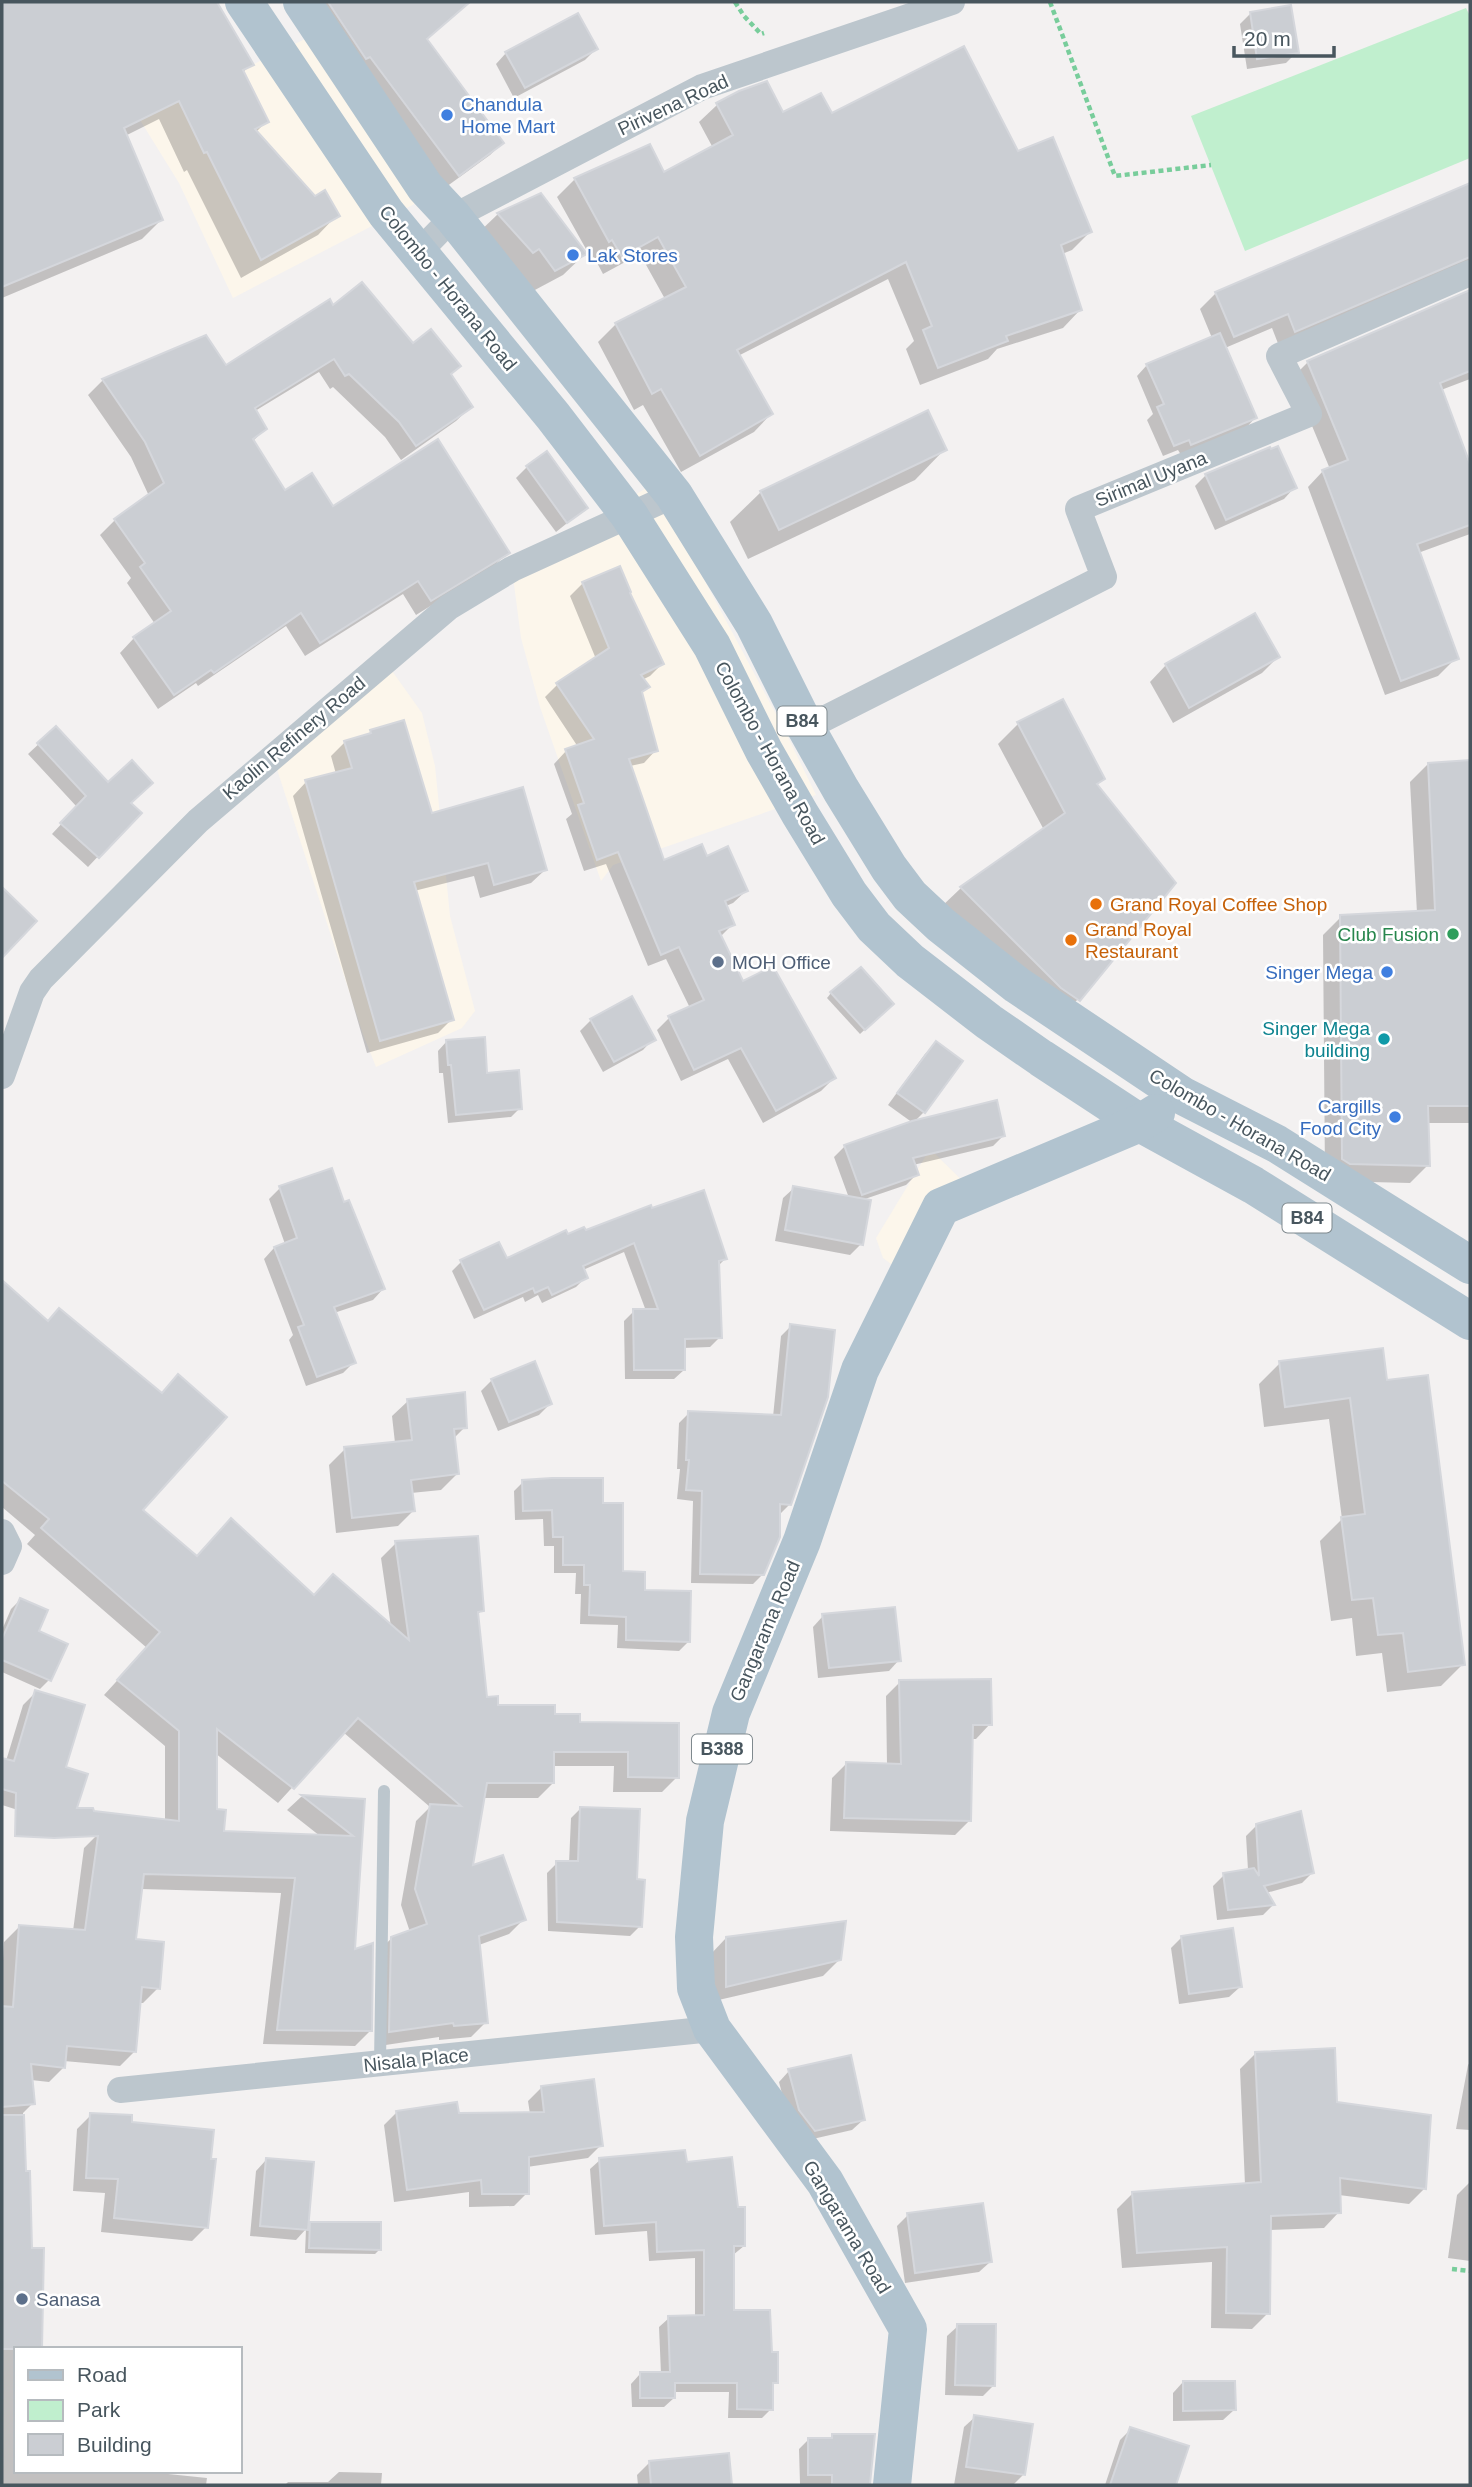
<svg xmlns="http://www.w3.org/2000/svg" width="1472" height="2487" font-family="Arial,sans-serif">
<rect width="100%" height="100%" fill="#f3f1f1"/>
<g fill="#fcf6eb">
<path d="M307,38L428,197L233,298L179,183L140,120Z"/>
<path d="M653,484L785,731L816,795L613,865L601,881L540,707L521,638L512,569Z"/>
<path d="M385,661L422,713L435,766L450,916L475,1011L462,1028L376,1067L363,1034L273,757Z"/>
<path d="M930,1149L974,1192L907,1276L883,1258L876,1238Z"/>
</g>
<path fill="#c0efce" d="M1466,8L1470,16V158L1245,251L1191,116Z"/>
<g fill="#0003">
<path d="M2,2H215L252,64L242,73L266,122L256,132L314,198L337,215L318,235L241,278L187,170L184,172L159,119L125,136L161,220L142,239L2,298Z"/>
<path d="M317,2H469L425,40L502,143L490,155L446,187Z"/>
<path d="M1251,13L1297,52L1286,63L1247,69L1240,24Z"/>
<path d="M596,49L585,60L514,98L496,64L506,53Z"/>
<path d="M739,93L783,115H831L1018,153L1090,232L1072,250L1062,254L1080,310L1063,328L997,349L988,359L920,385L906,349L914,341L888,279L738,356L771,414L754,432L681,472L643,405L634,410L598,342L616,324L665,299L640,254L603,274L594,257L591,258L557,197L575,179L664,175L713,148L699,122L717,105Z"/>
<path d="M1470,184V379L1441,390L1470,469V534L1418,553L1454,660L1438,676L1385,695L1308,487L1323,471L1330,469L1292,378L1308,362L1470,292L1469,284L1279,346L1272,328L1225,348L1255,418L1245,429L1181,455L1178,450L1163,456L1147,420L1153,414L1137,376L1147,365L1212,338L1200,309L1216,293Z"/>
<path d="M541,195L585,254L563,275L533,291L476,235L498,214Z"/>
<path d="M333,308L413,345L449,375L471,407L456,421L401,460L385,437L333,387L330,389L319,372L255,411L265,429L252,442L285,492L332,508L508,552L493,567L416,615L403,594L305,656L286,626L198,686L196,683L158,709L120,653L134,638L155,624L127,583L131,578L100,535L115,520L149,496L131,457L88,395L103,380L205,337L225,367Z"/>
<path d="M945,449L915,480L748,559L730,522L761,492Z"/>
<path d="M1269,449L1294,488L1284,499L1215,530L1195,486L1206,475Z"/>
<path d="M527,467L586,508L556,532L516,478Z"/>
<path d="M583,583L629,592L662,664L650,676L642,680L641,693L656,750L644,763L630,766L663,862L706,858L746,891L733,903L726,906L733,924L720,937L742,983L834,1078L821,1091L763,1123L728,1059L681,1081L657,1030L669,1018L690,1008L666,959L648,966L606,864L584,871L566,819L572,814L554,764L566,751L578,747L545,697L557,685L596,659L570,596Z"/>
<path d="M1278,657L1262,673L1173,723L1150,682L1166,665Z"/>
<path d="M1062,701L1103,779L1096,786L1078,999L1059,1019L941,907L961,888L1044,830L998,744L1018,724Z"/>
<path d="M56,728L107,784L139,813L88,867L52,834L77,807L28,754Z"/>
<path d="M371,731L430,815L545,870L531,883L480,898L474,876L414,891L452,1019L438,1033L367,1053L293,796L306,782L336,774L331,756L345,742L366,737Z"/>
<path d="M1470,762V1123H1427L1428,1165L1410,1183L1331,1181L1325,1177L1323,935L1341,917L1417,913L1410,782L1428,764Z"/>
<path d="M831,993L892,1004L860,1034L827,998Z"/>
<path d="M591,1020L653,1039L643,1050L603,1072L580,1031Z"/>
<path d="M447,1041L520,1108L511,1117L448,1123L443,1073H439L438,1051Z"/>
<path d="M936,1044L924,1112L913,1123L888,1105L925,1054Z"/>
<path d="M1003,1136L993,1146L913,1165L917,1174L906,1185L862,1200L861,1244L850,1255L775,1241L783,1198L794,1188L849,1198L834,1157L845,1146Z"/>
<path d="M280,1188L383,1289L373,1300L334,1313L354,1362L343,1373L306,1386L289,1340L293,1335L264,1259L274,1248L285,1244L269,1199Z"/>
<path d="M585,1232L725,1259L718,1266L720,1337L710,1347L683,1348L684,1370L674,1379H625L624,1321L634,1311H646L624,1252L583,1270L586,1277L576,1287L542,1303L538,1295L525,1302L523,1297L474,1319L452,1271L461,1262L506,1260L567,1237Z"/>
<path d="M2,1282L47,1323L141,1510L196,1558L313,1597L391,1627L381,1558L396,1543L482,1610L476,1616L486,1699L496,1707L553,1716L578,1724L677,1777L662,1792H613L614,1766H553V1783L538,1798H483L471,1867L524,1919L509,1934L479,1945L486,2022L471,2037L439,2040V2037L379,2046L376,1953L392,1938L410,1932L401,1905L416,1821L430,1807L343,1732L278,1803L215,1753V1811L222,1833L320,1836L287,1810L301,1797L364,1801L353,1952L370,2031L355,2046L263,2044L281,1893L141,1889L134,1941L158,1988L143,2003H139L135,2051L120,2066L64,2061V2067L49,2082L31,2080L33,2103L23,2113L25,2173L16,2349V2471H139L207,2478L206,2485H2V1978L4,1942L19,1927L73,1931L84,1848L99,1833L165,1821V1746L104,1695L147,1648L27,1544L35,1535L2,1507Z"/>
<path d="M791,1326L790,1504L779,1515L763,1574L753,1584L691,1583L693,1501L677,1499L680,1469H677L679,1423L689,1413L773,1417L781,1336Z"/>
<path d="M1280,1363L1386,1382L1463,1664L1441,1686L1387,1692L1382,1653L1356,1656L1352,1618L1331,1621L1320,1541L1342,1519L1329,1419L1264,1427L1259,1384Z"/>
<path d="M492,1380L550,1404L539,1415L498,1431L481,1391Z"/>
<path d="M408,1401L465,1427L453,1439L457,1474L441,1490L411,1493L414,1510L398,1526L336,1533L329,1465L345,1449L395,1443L392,1416Z"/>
<path d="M523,1482L601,1505L622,1573L643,1591L689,1641L679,1651L617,1648L618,1625L580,1624L581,1594H575L576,1573H554V1546H544L543,1519L515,1520L514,1491Z"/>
<path d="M20,1600L37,1632L49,1680L40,1689L2,1672V1630L11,1609Z"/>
<path d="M823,1616L899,1660L889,1671L818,1678L813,1627Z"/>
<path d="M900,1682L990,1724L976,1739H971L969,1821L955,1835L830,1831L832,1778L846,1764L887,1765L886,1696Z"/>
<path d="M36,1692L62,1824L2,1805V1760L6,1761L23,1705Z"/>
<path d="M581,1808L635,1881L640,1926L630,1936L548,1931L547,1873L557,1863H569L571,1818Z"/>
<path d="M1257,1825L1312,1873L1302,1883L1266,1893L1273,1905L1263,1915L1217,1920L1213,1886L1224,1875L1248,1870L1246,1836Z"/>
<path d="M1182,1937L1240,1987L1229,1997L1179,2004L1171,1948Z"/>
<path d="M726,1938L840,1959L823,1976L710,2002V1955Z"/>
<path d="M1256,2053L1335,2103L1424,2189L1409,2204L1339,2195V2212L1324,2228L1269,2230L1268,2313L1252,2329L1211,2328L1212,2262L1122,2268L1117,2209L1133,2193L1245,2185L1240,2069Z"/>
<path d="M1470,2062V2130L1456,2129L1468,2065Z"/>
<path d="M789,2071L863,2120L852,2130L804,2141L789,2121L779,2082Z"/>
<path d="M541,2088L601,2145L588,2158L527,2167V2193L514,2206L469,2207V2192L394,2202L384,2125L397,2112L457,2115L530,2114L528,2101Z"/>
<path d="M91,2115L130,2124L206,2227L192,2241L101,2232L105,2193L73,2191L77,2129Z"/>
<path d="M266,2160L307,2228L311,2224L380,2249L375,2254L305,2253L306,2229L296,2240L250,2236L256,2171Z"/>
<path d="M600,2160L685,2164L744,2246L733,2255V2311L771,2354L776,2382L771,2387V2409L762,2418H728L729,2392H674V2398L664,2407H632L631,2384L640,2374H661L659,2327L669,2318L695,2317V2258L649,2261L647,2231L595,2235L590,2169Z"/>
<path d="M1470,2182V2261L1448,2258L1457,2195Z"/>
<path d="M908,2215L990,2262L979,2272L905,2283L897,2226Z"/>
<path d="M958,2326L994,2385L983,2396L945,2395L947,2336Z"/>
<path d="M1183,2382L1234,2410L1223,2420L1173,2421V2393Z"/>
<path d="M975,2417L1023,2475L1013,2485H954L964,2427Z"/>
<path d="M1131,2429L1187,2447L1174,2485H1105L1120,2440Z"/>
<path d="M833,2436L869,2483L867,2485L800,2484L799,2449L808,2440H829Z"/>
<path d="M727,2455L730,2485H638L637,2475L650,2462Z"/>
<path d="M339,2472L382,2473L381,2485H270L286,2484L288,2482H328Z"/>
</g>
<g fill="#cbced3" stroke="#d5d7dc" stroke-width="2">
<path d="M2,2H217L254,65L243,70L269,122L255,129L315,196L325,190L340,216L261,260L207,152L204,153L179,101L124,128L163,220L2,287Z"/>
<path d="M328,2H470L427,39L504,143L459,176L370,57L366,59Z"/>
<path d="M1291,5L1299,53L1257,59L1250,12Z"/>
<path d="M578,13L598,49L525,88L505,52Z"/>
<path d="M964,46L1018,151L1053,137L1092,232L1061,245L1082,310L1006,336L1008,341L938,368L923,330L932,326L906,262L737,350L773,414L700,456L661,389L652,394L615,323L686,287L658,237L622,257L612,240L609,242L574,178L650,144L664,172L733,135L716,103L739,91L767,81L783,112L821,93L832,113Z"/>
<path d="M1470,183V257L1295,332L1288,314L1234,337L1215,292Z"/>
<path d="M541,193L587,254L555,271L539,249L533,253L497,213Z"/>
<path d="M362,282L413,343L431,329L461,366L451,374L473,407L416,446L399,422L349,374L345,376L334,359L255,408L267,429L253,439L285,490L312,473L333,506L438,439L510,553L431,601L418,581L320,643L301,613L214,673L211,670L174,695L133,637L171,611L140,567L145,563L114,519L164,483L145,442L102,379L206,335L226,365L330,299L333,305Z"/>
<path d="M1470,290V371L1440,383L1470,464V525L1417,544L1459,659L1401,681L1322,470L1348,460L1307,361Z"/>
<path d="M1220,333L1257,418L1191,445L1189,440L1174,446L1157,407L1164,404L1146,364Z"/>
<path d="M928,410L947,450L779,530L760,491Z"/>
<path d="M1278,446L1297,488L1226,520L1205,474L1270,447L1271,449Z"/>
<path d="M547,451L588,508L567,523L526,466Z"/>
<path d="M620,566L631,592L630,593L664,664L641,675L650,687L642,692L658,751L629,759L664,860L702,844L707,856L728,846L748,891L725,901L735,925L719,931L743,981L773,966L836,1078L776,1111L741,1048L694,1070L668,1016L704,1000L679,947L661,955L618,852L597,860L578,805L584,803L565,749L594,739L556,683L609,648L582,582Z"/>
<path d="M1255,613L1280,657L1189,708L1165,664Z"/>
<path d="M1063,699L1105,779L1097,784L1176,883L1080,1001L1061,988L960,887L1065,813L1017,722Z"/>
<path d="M404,720L432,813L523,787L547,870L494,885L488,863L414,882L454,1020L380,1041L305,780L352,768L344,741L371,733L370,730Z"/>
<path d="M56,726L108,782L132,760L153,783L131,803L142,813L99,858L60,823L86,796L37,743Z"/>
<path d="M1470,760V1106H1428L1430,1166L1350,1164L1342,1159L1340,915L1435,910L1428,763Z"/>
<path d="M2,887L37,921L2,958Z"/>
<path d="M861,967L894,1004L865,1030L830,992Z"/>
<path d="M632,996L656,1040L614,1062L590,1019Z"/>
<path d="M485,1037L487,1073L519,1070L522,1109L456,1115L451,1065H448L446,1040Z"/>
<path d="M936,1041L963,1061L925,1113L897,1093Z"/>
<path d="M997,1100L1005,1136L913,1158L919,1175L862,1195L844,1145L912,1121Z"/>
<path d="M332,1168L344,1202L349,1200L385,1289L334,1307L356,1363L317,1377L298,1327L304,1325L274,1247L297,1238L279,1186Z"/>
<path d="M793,1186L871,1200L863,1245L785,1230Z"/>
<path d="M704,1190L727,1259L719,1261L722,1338L685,1339V1370H634L633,1309H658L634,1243L583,1266L588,1278L552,1295L548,1287L535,1293L533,1288L484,1310L460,1260L499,1242L507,1258L566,1230L568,1234L584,1227L586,1230L651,1205L652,1208Z"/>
<path d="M2,1280L48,1321L59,1308L162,1393L178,1374L227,1417L143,1510L197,1556L231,1518L314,1595L333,1574L409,1640L395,1541L478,1536L484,1611L478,1612L487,1697L498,1696V1705H555V1714H580V1722L679,1723V1778L628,1777V1752H554V1783H487L473,1865L503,1855L526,1920L479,1936L488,2023L454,2026L453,2023L389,2032L391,1937L427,1924L415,1889L430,1804L461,1806L358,1718L294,1789L217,1729V1809L226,1810L224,1831L353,1836L301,1795L365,1799L355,1949L373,1943L372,2031L277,2030L295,1878L144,1874L136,1939L164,1942L160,1989L142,1987L136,2052L67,2046L65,2068L31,2064L35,2104L2,2107V2006L13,2007L19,1925L85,1930L98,1836L54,1838L15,1836L16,1793L2,1789V1758L14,1761L35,1690L85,1705L66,1767L88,1774L77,1808H93L94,1811L179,1821V1731L117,1680L160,1632L41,1528L49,1519L2,1481Z"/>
<path d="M790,1324L835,1330L828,1397L791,1505L780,1504V1537L764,1575L700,1574L702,1491L686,1490L689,1460H686L688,1411L781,1415Z"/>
<path d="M1383,1348L1387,1380L1428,1375L1465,1665L1408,1672L1403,1633L1378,1635L1373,1598L1352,1600L1341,1517L1365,1514L1350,1398L1285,1407L1279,1361Z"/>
<path d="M535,1361L552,1404L509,1422L491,1379Z"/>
<path d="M465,1392L467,1428L454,1429L459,1474L411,1480L415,1511L352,1518L344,1447L412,1440L407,1399Z"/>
<path d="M552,1478H603V1503H623V1571L645,1572V1590L691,1591L690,1642L626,1640V1617L589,1615L590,1585H584V1565H563V1537H553L552,1510L523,1511L522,1480Z"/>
<path d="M20,1598L48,1610L39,1631L68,1644L51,1681L2,1660V1639Z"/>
<path d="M895,1607L901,1661L829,1668L822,1614Z"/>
<path d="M991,1679L992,1725H973L971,1821L844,1818L846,1762L901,1764L899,1680Z"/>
<path d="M580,1807L640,1809L637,1879L645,1880L642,1927L557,1922L556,1861H578Z"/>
<path d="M1301,1811L1314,1873L1264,1886L1275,1905L1228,1910L1223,1873L1254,1868L1259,1876L1256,1824Z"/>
<path d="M846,1921L841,1960L726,1987V1937Z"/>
<path d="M1233,1928L1242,1987L1189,1994L1181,1936Z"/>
<path d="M1335,2048L1337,2102L1431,2115L1426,2189L1340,2178L1341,2213L1271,2216L1270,2314L1226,2313L1227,2247L1137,2253L1132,2192L1261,2182L1255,2052Z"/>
<path d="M851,2055L865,2120L815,2131L799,2110L788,2069Z"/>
<path d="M594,2079L603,2146L529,2157V2194H482L481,2180L407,2190L396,2111L457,2102L459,2113L544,2112L541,2086Z"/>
<path d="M90,2113L132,2115V2122L214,2130L211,2159H216L208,2228L114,2218L118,2179L86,2178Z"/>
<path d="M2,2115H24L26,2171H30L32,2248H44L42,2349H2Z"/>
<path d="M685,2150L687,2162L732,2157L738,2207H745V2246H734V2310H770L772,2352H778V2383H773V2410L737,2409V2383H675V2398H640V2372H670L668,2316L704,2315V2250L657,2252L656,2222L604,2226L599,2158Z"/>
<path d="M266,2158L314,2162L308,2230L260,2226Z"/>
<path d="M983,2203L992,2262L915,2273L907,2213Z"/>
<path d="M310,2222H381V2250L309,2248Z"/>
<path d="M957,2324H996L995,2386L955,2385Z"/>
<path d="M1183,2381H1235L1236,2410L1183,2411Z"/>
<path d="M974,2415L1033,2424L1025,2475L966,2467Z"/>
<path d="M1130,2427L1189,2446L1176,2485H1110Z"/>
<path d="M832,2434H875L870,2484H832V2475H808V2438H832Z"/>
<path d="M729,2453L732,2485H651L649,2461Z"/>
</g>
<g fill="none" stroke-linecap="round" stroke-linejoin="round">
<g stroke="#78cd9b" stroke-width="4.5" stroke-dasharray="5 3.5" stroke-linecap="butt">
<path d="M735,2L744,16L761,34L764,33"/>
<path d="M1050,2L1115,176L1211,165"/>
<path d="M1452,2269L1470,2271"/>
</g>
<path stroke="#bcc6cd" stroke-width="12" d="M380,2064L384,1791"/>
<g stroke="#bcc6cd" stroke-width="26">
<path d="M418,253L453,217L702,87L952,2"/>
<path d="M806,728L1104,577L1078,509L1309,414L1279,356L1470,273"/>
<path d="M2,1076L32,992L41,979L198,821L449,607L512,569L674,495"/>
<path d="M2,1532L9,1546L2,1562"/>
<path d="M120,2090L712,2029"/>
</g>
<g stroke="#b1c3cf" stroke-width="38">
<path d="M244,2L386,213L553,416L629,515L712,646L764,751L800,814L849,894L874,927L910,961L989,1022L1041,1058L1140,1123L1253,1185L1470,1321"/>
<path d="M302,2L425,187L453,217L674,495L754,624L806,728L841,790L889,868L910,896L941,925L1017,985L1183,1096L1277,1144L1470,1265"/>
<path d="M892,2485L908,2329L825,2182L712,2029L696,1988L694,1937L705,1821L731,1713L802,1541L860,1370L941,1207L1140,1123L1156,1113"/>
</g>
</g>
<g fill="#3f7fe0" stroke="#fff" stroke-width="2.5">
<circle cx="447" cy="115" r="7"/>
<circle cx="573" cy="255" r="7"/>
<circle cx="1387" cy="972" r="7"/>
<circle cx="1395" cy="1117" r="7"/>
</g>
<g fill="#e8710a" stroke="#fff" stroke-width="2.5">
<circle cx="1096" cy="904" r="7"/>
<circle cx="1071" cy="940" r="7"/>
</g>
<circle fill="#2e9e5b" stroke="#fff" stroke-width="2.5" cx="1453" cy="934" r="7"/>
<g fill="#5c6f8a" stroke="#fff" stroke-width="2.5">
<circle cx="718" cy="962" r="7"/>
<circle cx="22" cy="2299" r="7"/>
</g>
<circle fill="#0f9aa8" stroke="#fff" stroke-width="2.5" cx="1384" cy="1039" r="7"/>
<g text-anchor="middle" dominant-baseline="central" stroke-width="5" stroke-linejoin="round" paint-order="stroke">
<g fill="#fff" stroke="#7f898e" stroke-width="2">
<rect x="777.5" y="706.5" width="49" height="29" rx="5"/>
<rect x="1282.5" y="1203.5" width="49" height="29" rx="5"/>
<rect x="692" y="1734.5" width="60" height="29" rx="5"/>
</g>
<g font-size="18" font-weight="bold" fill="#48565e">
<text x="802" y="721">B84</text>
<text x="1307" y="1218">B84</text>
<text x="722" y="1749">B388</text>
</g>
<g font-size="19" fill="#366cbe" stroke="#fff" text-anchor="start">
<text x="461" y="104">Chandula<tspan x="461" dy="22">Home Mart</tspan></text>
<text x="587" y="255">Lak Stores</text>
<text x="1373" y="972" text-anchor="end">Singer Mega</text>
<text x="1381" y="1106" text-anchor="end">Cargills<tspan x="1381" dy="22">Food City</tspan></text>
</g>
<g font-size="19" fill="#48565e" stroke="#fff">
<text transform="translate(673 105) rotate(-25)">Pirivena Road</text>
<text transform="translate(448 288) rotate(51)">Colombo - Horana Road</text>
<text transform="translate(1151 479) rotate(-22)">Sirimal Uyana</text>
<text transform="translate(294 738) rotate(-40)">Kaolin Refinery Road</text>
<text transform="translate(770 753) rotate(61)">Colombo - Horana Road</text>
<text transform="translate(1240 1125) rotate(30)">Colombo - Horana Road</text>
<text transform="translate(765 1631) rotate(-67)">Gangarama Road</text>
<text transform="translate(416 2060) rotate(-6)">Nisala Place</text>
<text transform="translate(847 2227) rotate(59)">Gangarama Road</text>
</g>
<g font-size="19" fill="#c56008" stroke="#fff" text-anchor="start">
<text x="1110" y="904">Grand Royal Coffee Shop</text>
<text x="1085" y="929">Grand Royal<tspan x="1085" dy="22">Restaurant</tspan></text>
</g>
<g font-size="19" fill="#27864d" stroke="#fff" text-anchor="end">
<text x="1439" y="934">Club Fusion</text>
</g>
<g font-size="19" fill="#4e5e75" stroke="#fff" text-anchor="start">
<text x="732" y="962">MOH Office</text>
<text x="36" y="2299">Sanasa</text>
</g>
<g font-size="19" fill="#0d838f" stroke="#fff" text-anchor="end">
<text x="1370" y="1028">Singer Mega<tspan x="1370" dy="22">building</tspan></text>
</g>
</g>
<rect width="1472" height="2487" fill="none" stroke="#48565e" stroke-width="7"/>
<rect x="14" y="2347" width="228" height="126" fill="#ffffff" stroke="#b6bbbf" stroke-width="2"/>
<rect x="28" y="2370" width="35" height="10" fill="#b1c3cf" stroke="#b6bbbf" stroke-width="2"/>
<text x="77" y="2382" font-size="21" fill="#48565e">Road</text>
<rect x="28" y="2400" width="35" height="21" fill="#c0efce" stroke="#b6bbbf" stroke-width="2"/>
<text x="77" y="2417" font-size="21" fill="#48565e">Park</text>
<rect x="28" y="2434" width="35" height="21" fill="#cbced3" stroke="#b6bbbf" stroke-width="2"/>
<text x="77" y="2452" font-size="21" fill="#48565e">Building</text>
<path d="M1234 46v10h100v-10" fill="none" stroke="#48565e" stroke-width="3.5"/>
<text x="1244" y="46" font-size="21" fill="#48565e" stroke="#ffffff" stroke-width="5" paint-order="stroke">20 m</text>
</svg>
